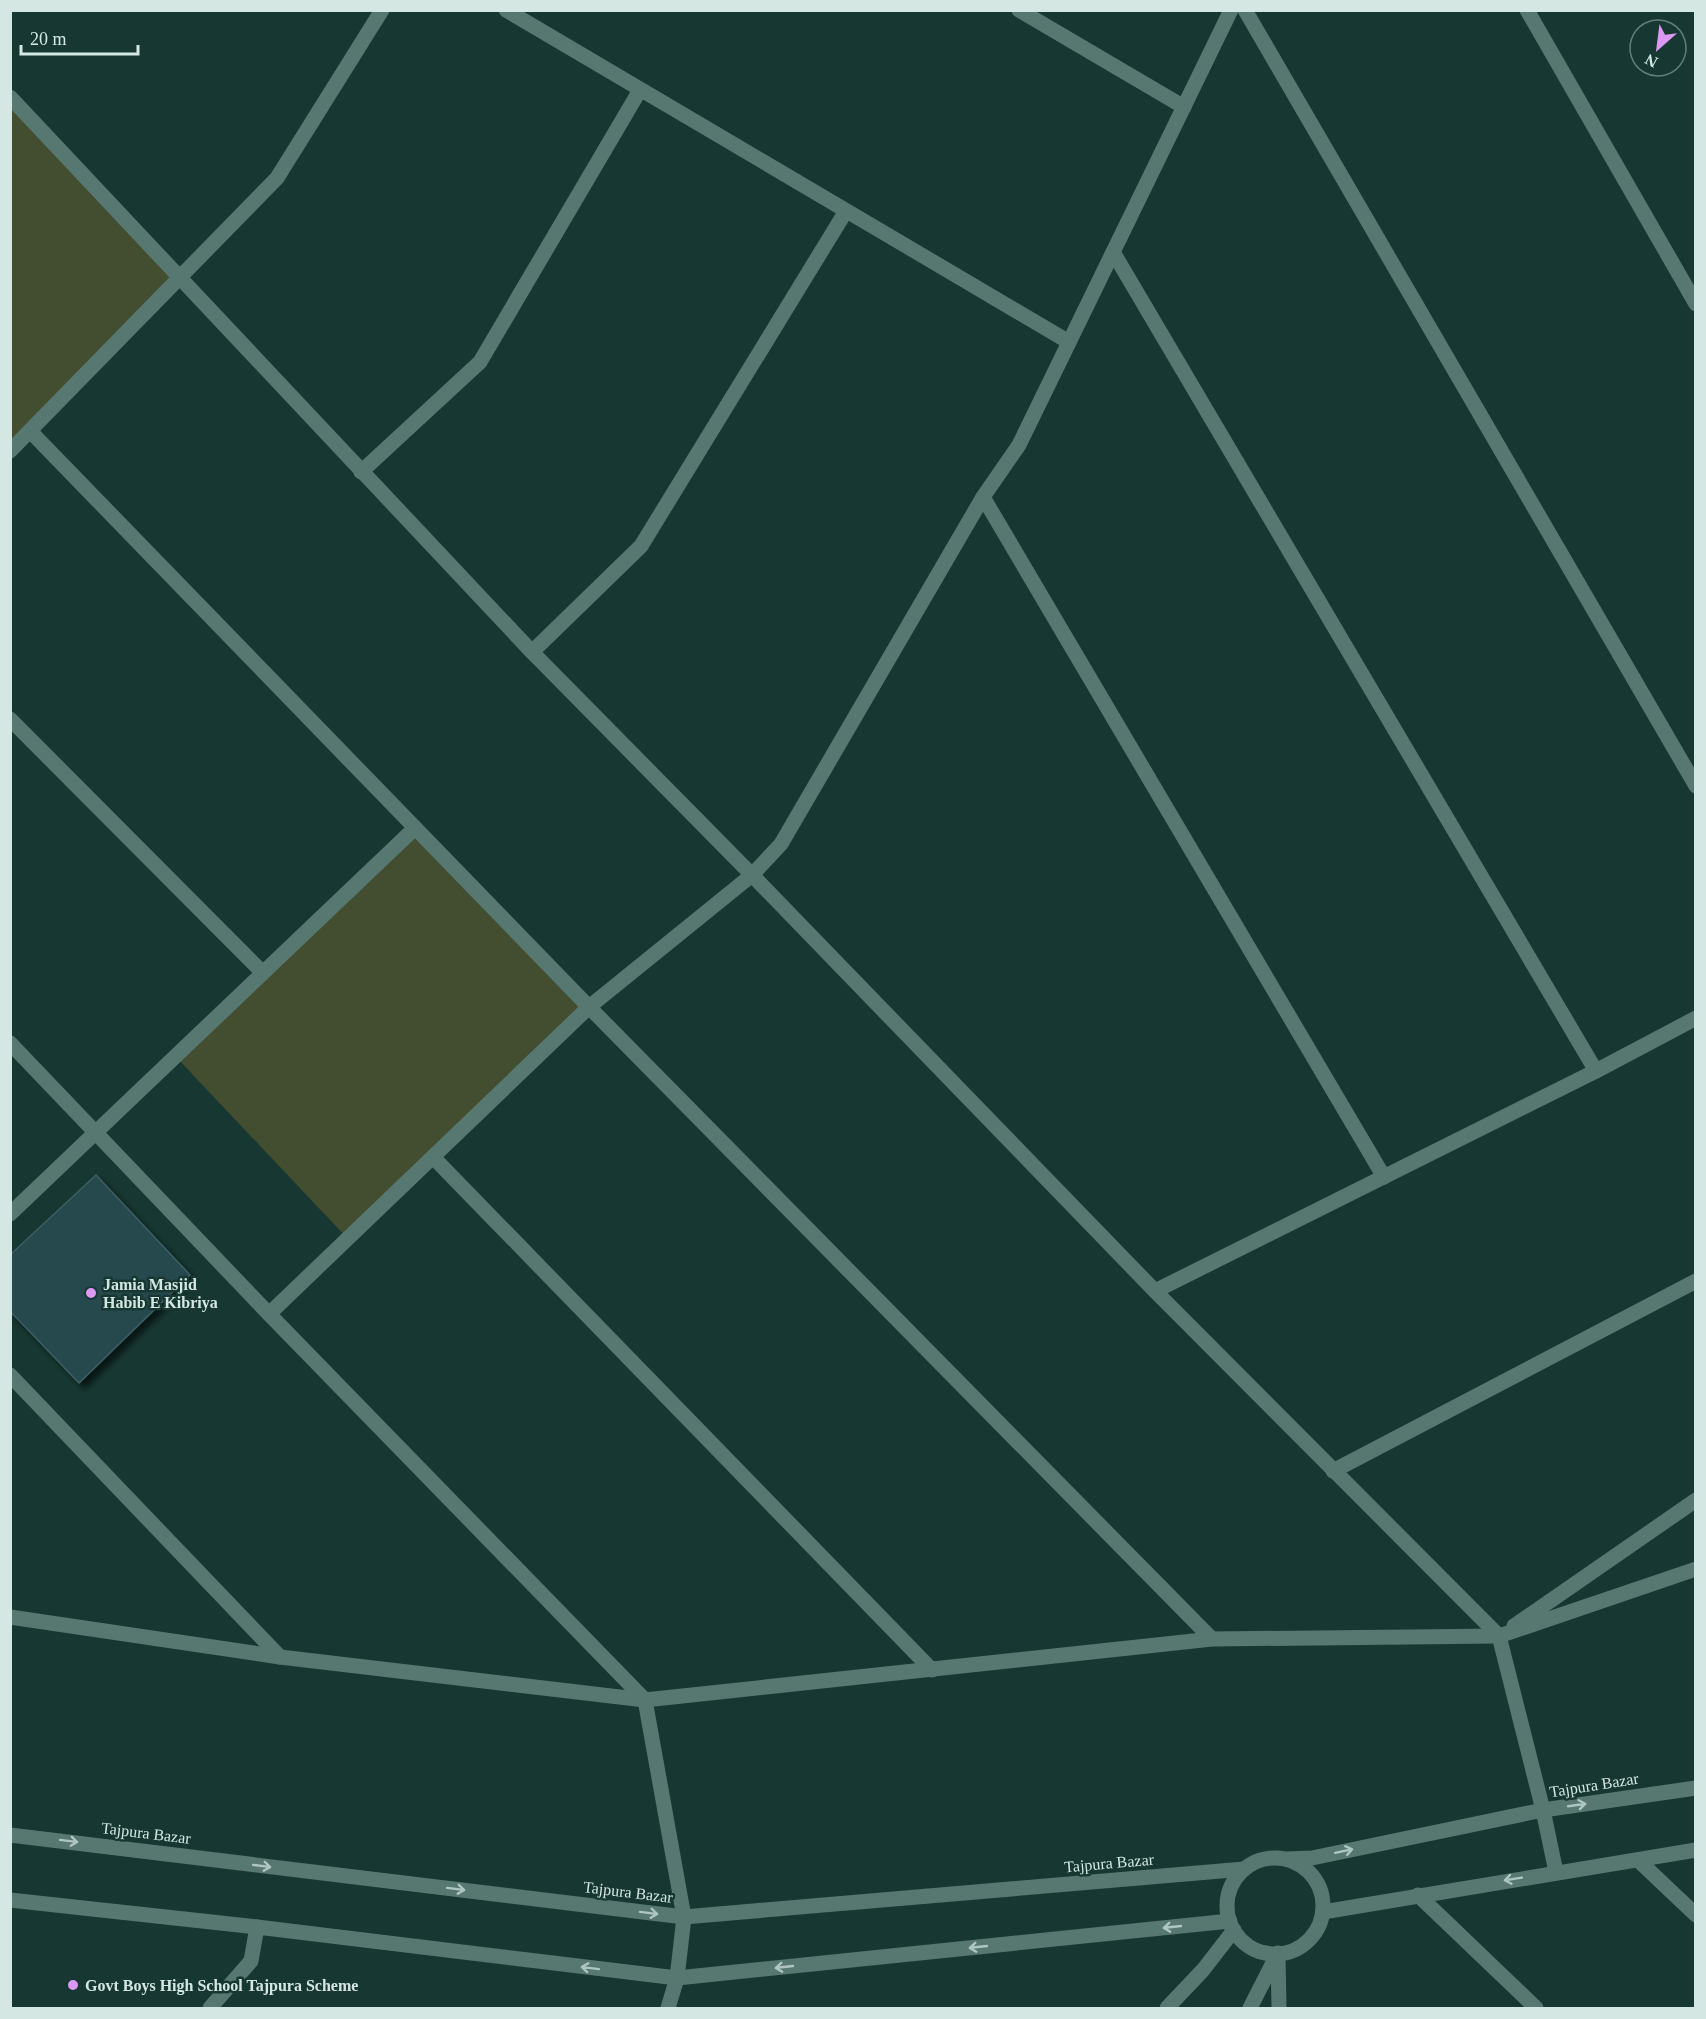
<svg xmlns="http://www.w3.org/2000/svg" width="1706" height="2019" font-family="Georgia,serif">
<defs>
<filter id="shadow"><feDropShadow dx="5.5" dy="5.5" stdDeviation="3" flood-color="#0009"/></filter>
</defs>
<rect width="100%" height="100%" fill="#173832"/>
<g fill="#434d2f">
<path d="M11,97L179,278L11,451Z"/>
<path d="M415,828L589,1007L348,1239L176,1057Z"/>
</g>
<path fill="#26484d" stroke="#3d5f64" stroke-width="1.5" filter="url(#shadow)" d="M96,1175L190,1275L79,1383L10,1311V1255Z"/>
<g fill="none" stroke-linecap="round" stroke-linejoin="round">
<g stroke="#577871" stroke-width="15">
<path d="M506,10L1069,342"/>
<path d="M1019,10L1184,107"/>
<path d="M1245,10L1696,786"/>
<path d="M1527,10L1696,304"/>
<path d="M10,97L532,652L752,875L1155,1291L1499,1636L1543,1810L1556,1872"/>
<path d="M1113,252L1596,1071"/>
<path d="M31,432L589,1007L1212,1639"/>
<path d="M10,451L277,178L382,10"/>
<path d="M361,472L480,362L640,90"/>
<path d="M983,497L1384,1177"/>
<path d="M532,652L641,546L846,211"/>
<path d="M10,719L263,973"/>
<path d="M10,1043L269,1314L645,1700L684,1917L677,1978L668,2008"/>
<path d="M433,1157L932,1670"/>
<path d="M10,1214L415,828"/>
<path d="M1155,1291L1596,1071L1696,1018"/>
<path d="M269,1314L589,1007L752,875L781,844L983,497L1019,445L1231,10"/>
<path d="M10,1375L280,1657"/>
<path d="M1333,1471L1696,1281"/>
<path d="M10,1617L280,1657L645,1700L1212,1639L1499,1636L1696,1569"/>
<path d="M1514,1626L1696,1500"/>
<path d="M1639,1861L1696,1915"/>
<path d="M1418,1895L1536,2008"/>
<path d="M1278,1956L1279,2008"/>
<path d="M210,2008L251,1961L257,1927"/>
<path d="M1167,2008L1203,1970L1234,1930"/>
<path d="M1250,2008L1278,1953"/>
</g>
<g stroke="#577871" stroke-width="15">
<path d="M10,1835L684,1917L1244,1869"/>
<circle cx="1275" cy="1906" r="48"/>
<path d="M1287,1859L1312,1858L1543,1810L1696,1788"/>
<path d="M10,1900L257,1927L677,1978L1230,1921"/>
<path d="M1323,1912L1696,1850"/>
</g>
</g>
<defs><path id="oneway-shaft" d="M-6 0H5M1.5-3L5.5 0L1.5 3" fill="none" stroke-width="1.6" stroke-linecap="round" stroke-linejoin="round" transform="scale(1.5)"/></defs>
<g stroke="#afc6c0">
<use href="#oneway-shaft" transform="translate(1577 1805) rotate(-8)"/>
<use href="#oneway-shaft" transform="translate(69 1841) rotate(7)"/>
<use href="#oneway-shaft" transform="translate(1344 1851) rotate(-12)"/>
<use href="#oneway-shaft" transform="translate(262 1866) rotate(7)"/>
<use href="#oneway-shaft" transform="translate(1513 1879) rotate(171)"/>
<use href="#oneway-shaft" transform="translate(456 1889) rotate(7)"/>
<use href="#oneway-shaft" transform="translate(649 1913) rotate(7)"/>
<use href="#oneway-shaft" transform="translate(1172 1927) rotate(174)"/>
<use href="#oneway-shaft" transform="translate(978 1947) rotate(174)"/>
<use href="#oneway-shaft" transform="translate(784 1967) rotate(174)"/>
<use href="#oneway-shaft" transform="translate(590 1968) rotate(-173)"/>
</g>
<g fill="#dc99f4" stroke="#173832" stroke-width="2">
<circle cx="91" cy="1293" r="6"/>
<circle cx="73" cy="1985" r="6"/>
</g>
<g text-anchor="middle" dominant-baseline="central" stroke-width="5" stroke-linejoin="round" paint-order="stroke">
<g font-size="16" font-weight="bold" fill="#d5e7e2" stroke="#173832" text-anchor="start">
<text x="103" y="1284">Jamia Masjid<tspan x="103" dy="18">Habib E Kibriya</tspan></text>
<text x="85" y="1985">Govt Boys High School Tajpura Scheme</text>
</g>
<g font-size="16" fill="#d5e7e2" stroke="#173832">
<text transform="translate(1594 1785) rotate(-9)">Tajpura Bazar</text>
<text transform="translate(146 1833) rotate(7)">Tajpura Bazar</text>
<text transform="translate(1109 1863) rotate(-5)">Tajpura Bazar</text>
<text transform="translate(628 1892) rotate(7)">Tajpura Bazar</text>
</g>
</g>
<rect width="1706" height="2019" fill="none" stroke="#d5e7e2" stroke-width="24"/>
<g transform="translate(1658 48) rotate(208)"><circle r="28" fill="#173832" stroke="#637e78" stroke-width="1.5"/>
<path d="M0-4.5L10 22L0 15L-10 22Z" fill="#dc99f4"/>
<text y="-9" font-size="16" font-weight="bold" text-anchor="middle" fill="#d5e7e2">N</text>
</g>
<path d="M21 45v9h117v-9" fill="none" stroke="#d5e7e2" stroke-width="3"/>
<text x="30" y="45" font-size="18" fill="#d5e7e2" stroke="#173832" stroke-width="4.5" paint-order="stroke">20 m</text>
</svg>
